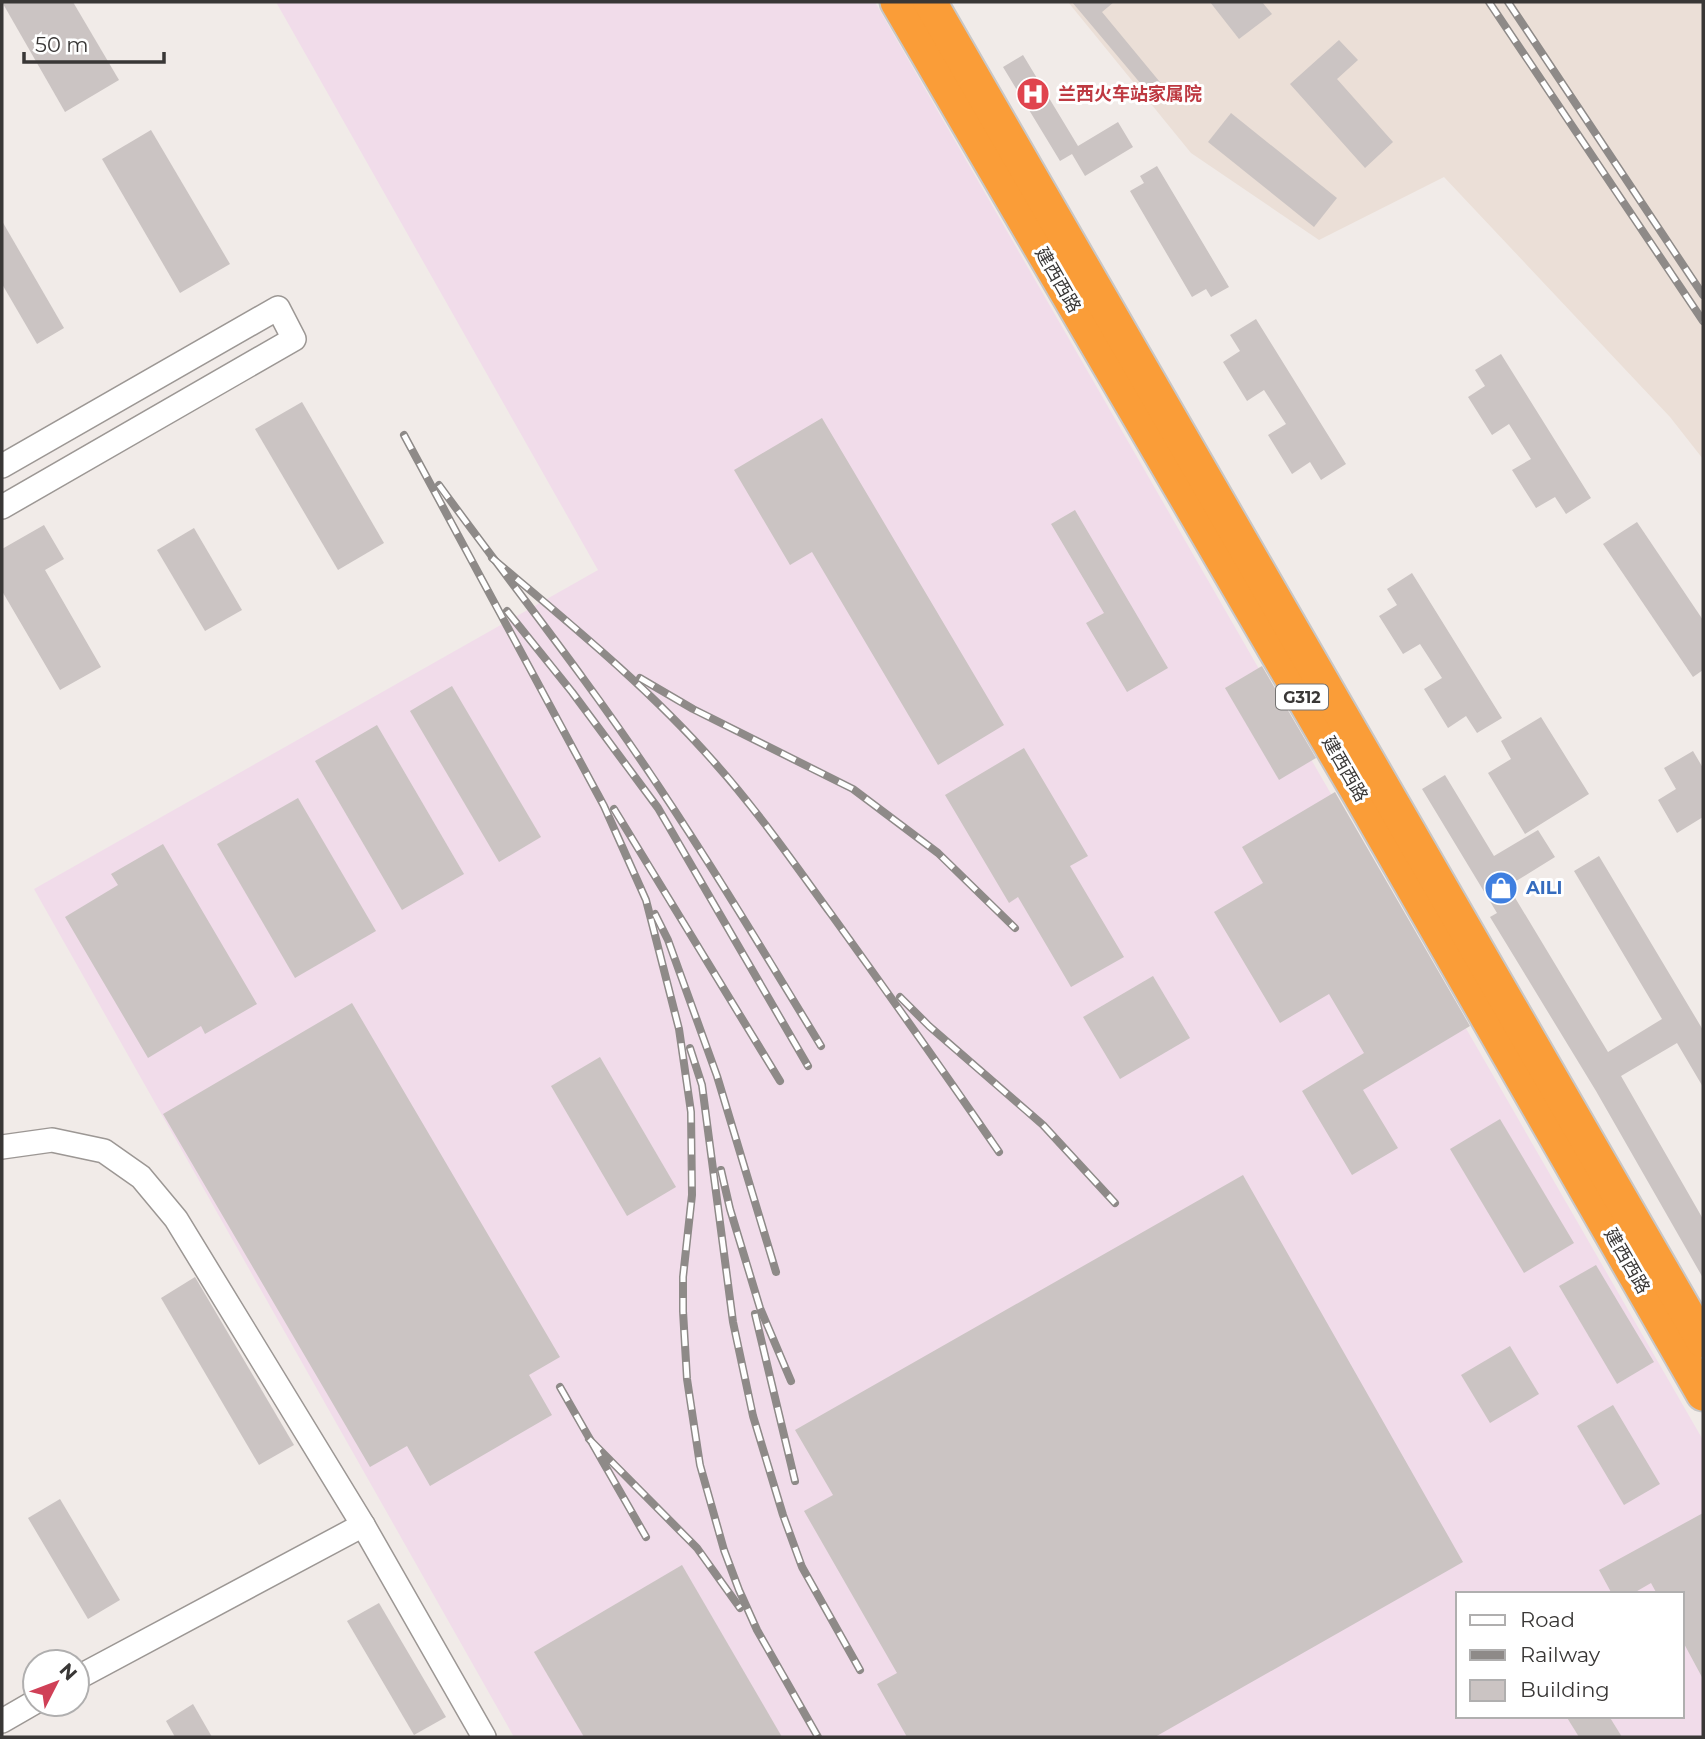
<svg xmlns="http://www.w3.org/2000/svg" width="1705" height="1739" font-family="Montserrat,'Noto Sans SC',sans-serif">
<rect width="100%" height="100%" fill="#f1ebe8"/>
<path fill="#ebdfd7" d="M1068,2H1703V459L1670,417L1444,177L1319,240L1191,153Z"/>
<path fill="#f1dcea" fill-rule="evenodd" d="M276,2H875L1703,1440V1737H514L34,889L598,570ZM1458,1594H1682V1716H1458Z"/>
<g fill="#cbc4c3">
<path d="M2,2H73L119,80L65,112Z"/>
<path d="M1072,2H1114L1102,12L1164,87L1152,97Z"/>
<path d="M1210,2H1262L1272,14L1239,39Z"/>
<path d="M1339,40L1358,60L1337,79L1393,142L1365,168L1290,84Z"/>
<path d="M1023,55L1078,146L1118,122L1133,147L1085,176L1072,154L1060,161L1003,67Z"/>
<path d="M1231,113L1337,198L1314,227L1208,142Z"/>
<path d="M151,130L230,264L180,293L102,159Z"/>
<path d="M1157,166L1229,287L1211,297L1206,289L1192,297L1130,191L1144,183L1140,176Z"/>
<path d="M2,221L64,328L37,344L2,284Z"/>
<path d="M1256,319L1346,464L1321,480L1310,462L1292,474L1268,435L1286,424L1264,390L1247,401L1223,362L1240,351L1230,335Z"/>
<path d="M1501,354L1591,498L1566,514L1555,497L1536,508L1512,470L1531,459L1509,424L1492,435L1468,397L1485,386L1475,370Z"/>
<path d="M302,402L384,543L338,570L255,429Z"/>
<path d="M822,418L1004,725L938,765L812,552L790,565L734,470Z"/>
<path d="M1075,510L1168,668L1127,692L1086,623L1104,613L1051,524Z"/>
<path d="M1637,522L1703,620V670L1693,677L1603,544Z"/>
<path d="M44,525L64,559L45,570L101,667L60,690L2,591V549Z"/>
<path d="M194,528L242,610L205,631L157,550Z"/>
<path d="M1412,573L1502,718L1477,733L1466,716L1448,728L1424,689L1442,678L1420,644L1403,654L1379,616L1397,605L1387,589Z"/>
<path d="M1262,666L1316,758L1279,780L1225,688Z"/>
<path d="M452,686L541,837L499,862L410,711Z"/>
<path d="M1541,717L1589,794L1525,834L1488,773L1511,759L1501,741Z"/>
<path d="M377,725L464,874L402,910L315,761Z"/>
<path d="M1024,748L1088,856L1070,866L1124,957L1071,987L1018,897L1009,903L945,795Z"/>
<path d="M1693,751L1703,768V817L1677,833L1658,800L1676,789L1664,768Z"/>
<path d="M1445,775L1494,856L1538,830L1555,857L1508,886L1608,1052L1662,1019L1574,871L1599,856L1703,1030V1087L1677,1043L1621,1076L1703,1219V1278L1596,1091L1490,917L1497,913L1422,789Z"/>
<path d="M1335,792L1470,1026L1363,1090L1398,1148L1352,1175L1302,1091L1364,1053L1329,994L1280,1023L1214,912L1263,883L1242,847Z"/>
<path d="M298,798L376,931L295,978L217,844Z"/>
<path d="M163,844L257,1004L205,1034L201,1026L148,1058L65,917L118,885L111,874Z"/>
<path d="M1153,976L1190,1038L1120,1079L1083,1017Z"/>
<path d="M352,1003L560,1357L529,1375L552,1415L430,1486L407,1446L370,1467L163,1114Z"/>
<path d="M600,1057L676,1187L627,1216L551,1086Z"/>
<path d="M1500,1119L1574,1243L1524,1273L1450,1149Z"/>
<path d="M1243,1175L1463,1562L1155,1737H907L877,1684L897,1673L804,1511L833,1495L795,1430Z"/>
<path d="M1596,1265L1654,1362L1617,1384L1559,1286Z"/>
<path d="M195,1277L294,1445L259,1465L161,1298Z"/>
<path d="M1510,1346L1539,1394L1490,1423L1461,1375Z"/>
<path d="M1613,1405L1660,1484L1624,1505L1577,1426Z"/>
<path d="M60,1499L120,1600L88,1619L28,1518Z"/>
<path d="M1703,1513V1679L1682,1640V1594H1657L1651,1583L1632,1594H1612L1599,1570Z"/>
<path d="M682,1565L782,1737H584L534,1652Z"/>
<path d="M379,1603L446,1717L414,1735L347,1621Z"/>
<path d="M193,1704L212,1737H175L166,1721Z"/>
<path d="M1566,1716H1609L1622,1737H1579Z"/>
</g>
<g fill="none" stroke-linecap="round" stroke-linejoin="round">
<defs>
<g id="minor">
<path d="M2,466L278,308L294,339L2,507"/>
<path d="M2,1147L52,1140L104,1151L141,1177L176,1219L363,1525L484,1737"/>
<path d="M77,1678L363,1525"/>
<path d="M2,1721L35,1702"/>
</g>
<g id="highway">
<path d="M897,2L1363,801L1703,1394"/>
<path d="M930,2L1703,1341"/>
</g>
</defs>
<use href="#minor" stroke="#9c9794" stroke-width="26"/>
<use href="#highway" stroke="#c8c7c7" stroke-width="37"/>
<use href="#minor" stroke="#fff" stroke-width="23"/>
<use href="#highway" stroke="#fa9d38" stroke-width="33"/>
<defs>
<g id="rail">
<path d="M1489,2L1703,321"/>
<path d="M1508,2L1703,295"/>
<path d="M404,435L604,806L646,900L679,1029L691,1112L692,1195L683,1277V1311L687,1379L700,1465L724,1550L739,1590L757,1630L818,1737"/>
<path d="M439,485C487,551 537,615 585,681C671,798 746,922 821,1046"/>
<path d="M492,558C569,623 648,687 714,762C757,810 793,862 831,914C888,993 944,1072 999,1152"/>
<path d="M507,611L572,692L658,808L808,1066"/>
<path d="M640,678L693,709L853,789L938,853L1015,928"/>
<path d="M614,809L780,1081"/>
<path d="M655,914L668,940L717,1076L776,1272"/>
<path d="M900,997L929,1026L1043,1125L1115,1203"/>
<path d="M690,1048L702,1085L733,1322L753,1416L783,1515L802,1567L860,1670"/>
<path d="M721,1170L730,1209L760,1308L791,1381"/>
<path d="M755,1314L795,1481"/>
<path d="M560,1387L646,1537"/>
<path d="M589,1439L697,1548L740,1608"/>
</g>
</defs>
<use href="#rail" stroke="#8e8a88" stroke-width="8"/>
<use href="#rail" stroke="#fff" stroke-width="5" stroke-dasharray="16" stroke-linecap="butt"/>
</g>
<defs>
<symbol id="hospital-disc" viewBox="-11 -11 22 22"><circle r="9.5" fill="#e0444e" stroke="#fff"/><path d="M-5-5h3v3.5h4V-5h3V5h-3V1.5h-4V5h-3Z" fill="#fff"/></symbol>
<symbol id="shop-disc" viewBox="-11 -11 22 22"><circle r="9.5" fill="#3f7fe0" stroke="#fff"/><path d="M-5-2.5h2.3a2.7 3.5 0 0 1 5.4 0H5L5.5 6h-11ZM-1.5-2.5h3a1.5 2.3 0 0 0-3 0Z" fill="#fff"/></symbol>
</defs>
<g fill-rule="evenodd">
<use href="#hospital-disc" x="1014" y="75" width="38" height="38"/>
<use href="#shop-disc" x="1482" y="869" width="38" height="38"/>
</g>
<g text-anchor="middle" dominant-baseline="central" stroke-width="6" stroke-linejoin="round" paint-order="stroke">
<rect fill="#fff" stroke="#747372" stroke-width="2" x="1276" y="684.5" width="52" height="25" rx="5"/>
<g font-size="16" font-weight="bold" fill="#393736">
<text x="1302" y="697">G312</text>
</g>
<g font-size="18" font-weight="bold" fill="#be3a42" stroke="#fff" text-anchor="start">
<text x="1058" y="94">兰西火车站家属院</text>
</g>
<g font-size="18" fill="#393736" stroke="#fff">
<text transform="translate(1058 280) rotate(60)">建西西路</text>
<text transform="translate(1345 769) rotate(60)">建西西路</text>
<text transform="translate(1627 1261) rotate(60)">建西西路</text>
</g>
<g font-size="18" font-weight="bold" fill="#366cbe" stroke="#fff" text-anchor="start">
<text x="1526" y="888">AILI</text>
</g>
</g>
<rect width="1705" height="1739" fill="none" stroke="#393736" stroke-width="7"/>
<rect x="1456" y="1592" width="228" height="126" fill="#ffffff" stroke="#b0afaf" stroke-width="2"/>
<rect x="1470" y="1615" width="35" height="10" fill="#ffffff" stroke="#b0afaf" stroke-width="2"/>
<text x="1520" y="1627" font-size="21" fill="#393736">Road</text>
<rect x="1470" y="1650" width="35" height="10" fill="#8e8a88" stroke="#b0afaf" stroke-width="2"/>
<text x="1520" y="1662" font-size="21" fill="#393736">Railway</text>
<rect x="1470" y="1680" width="35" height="21" fill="#cbc4c3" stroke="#b0afaf" stroke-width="2"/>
<text x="1520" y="1697" font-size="21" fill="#393736">Building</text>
<g transform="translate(56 1683) rotate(48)"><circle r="33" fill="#ffffff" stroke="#b0afaf" stroke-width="2"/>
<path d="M0-5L12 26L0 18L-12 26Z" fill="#d04057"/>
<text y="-10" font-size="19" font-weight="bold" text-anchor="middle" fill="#393736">N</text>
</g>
<path d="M24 52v10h140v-10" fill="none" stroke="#393736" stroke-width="3.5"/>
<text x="35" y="52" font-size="21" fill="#393736" stroke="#ffffff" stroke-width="5" paint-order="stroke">50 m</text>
</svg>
